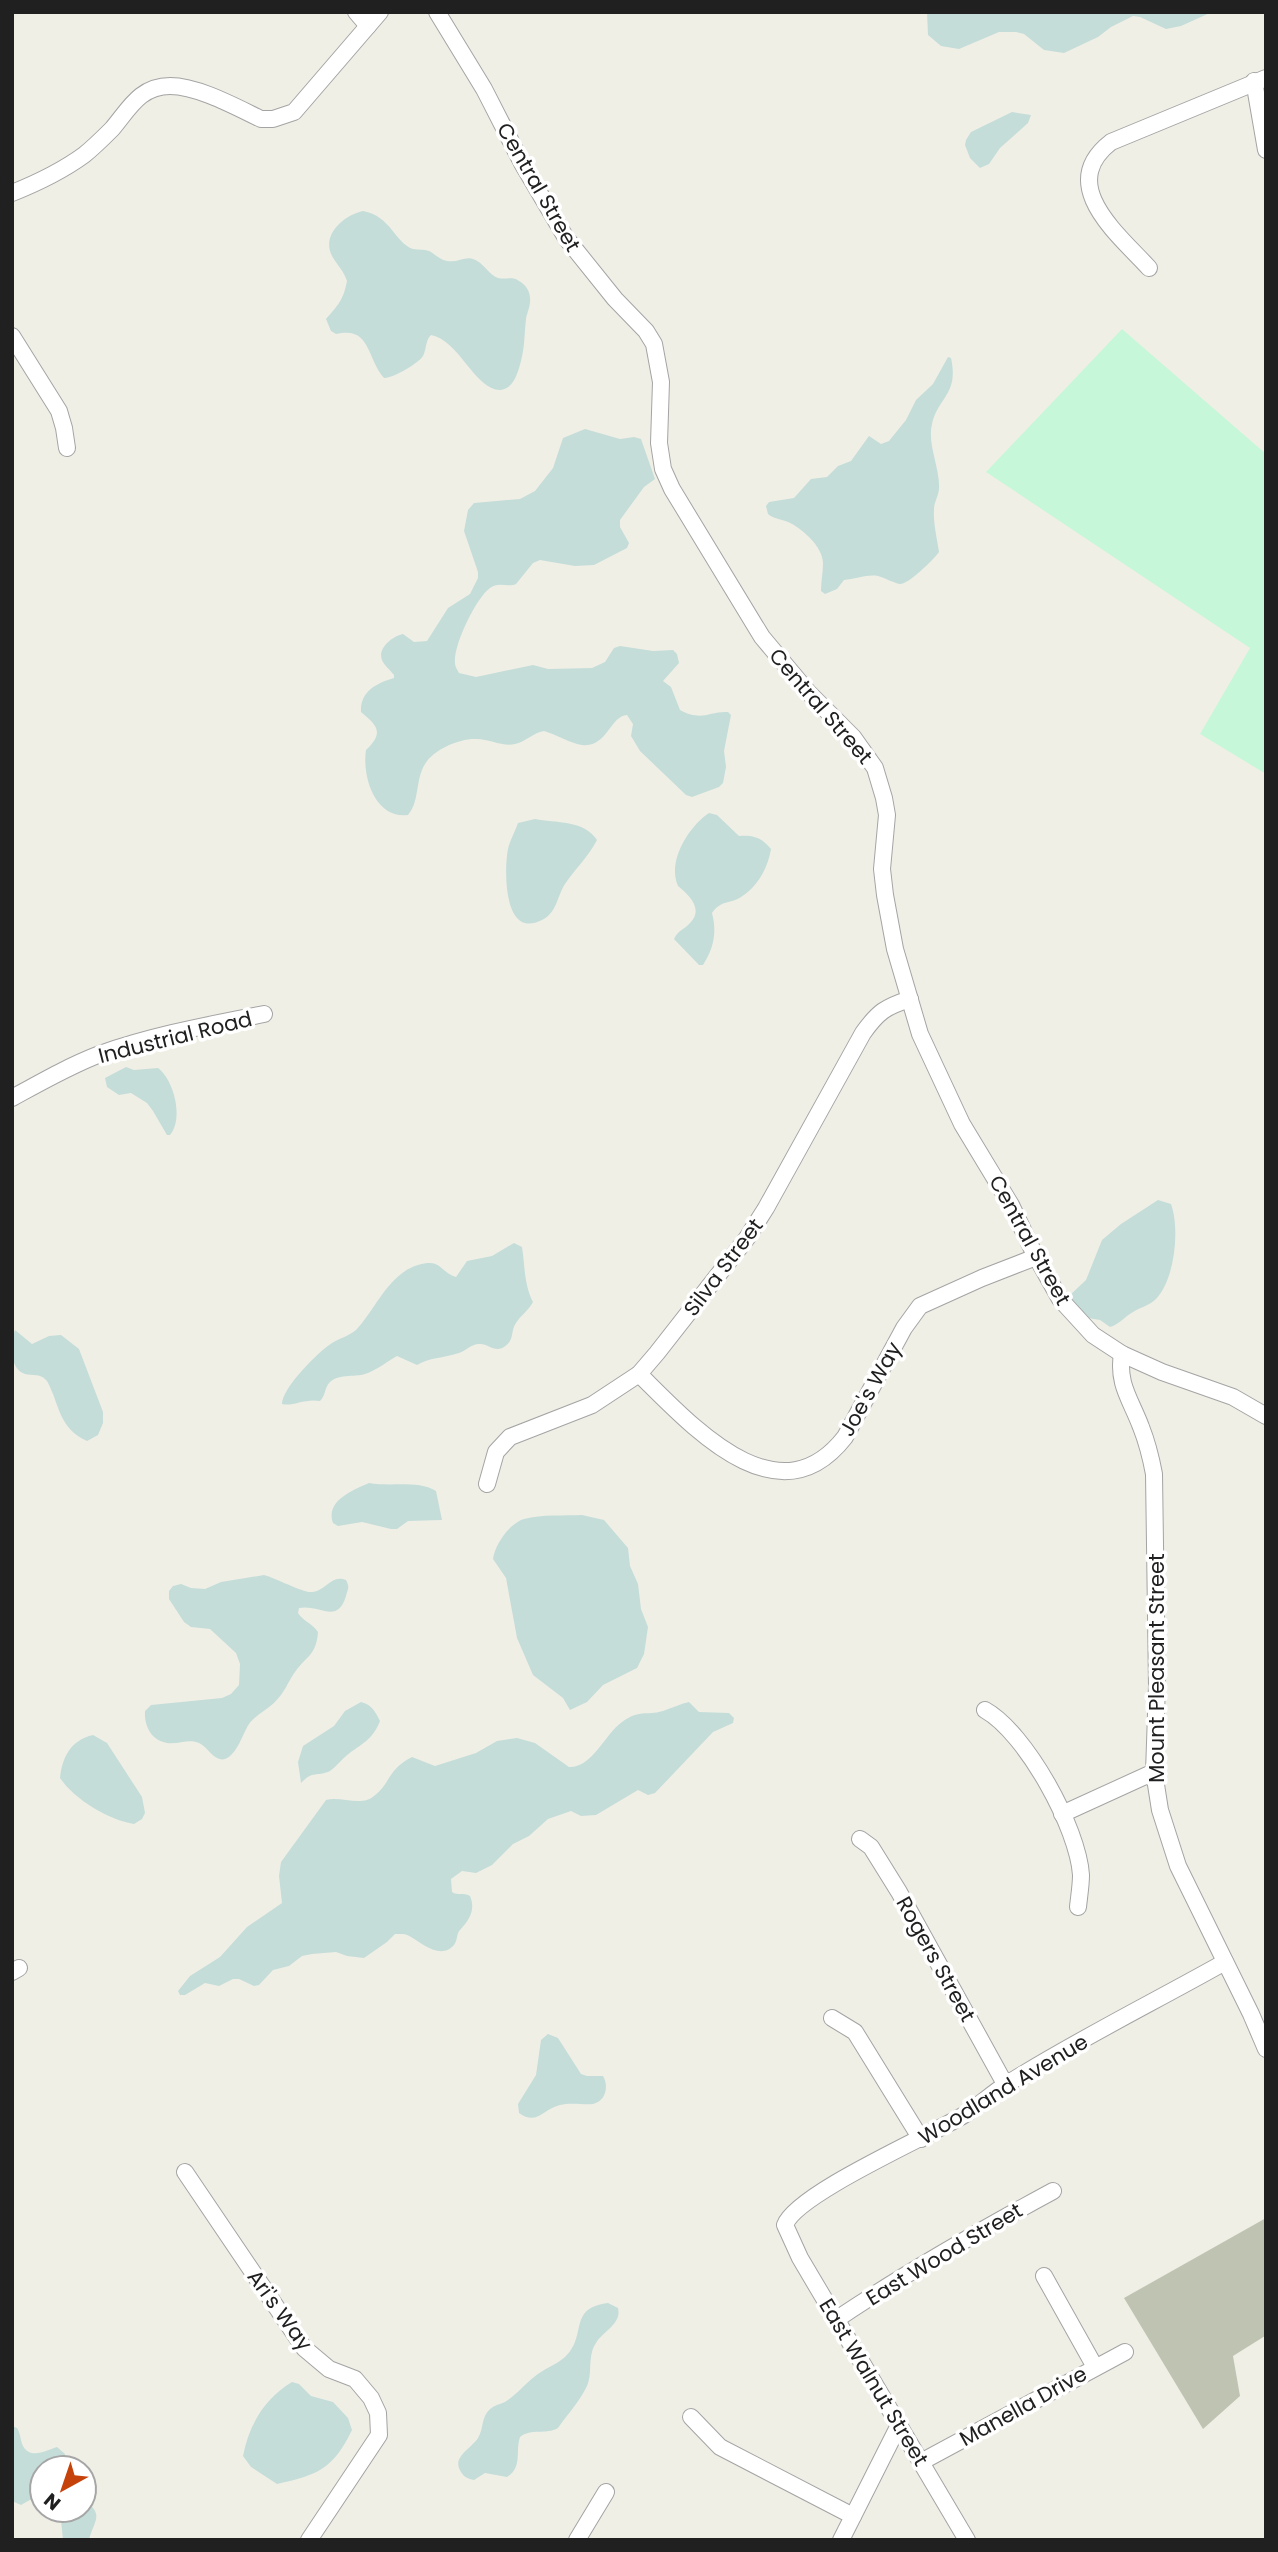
<svg xmlns="http://www.w3.org/2000/svg" width="1278" height="2552" font-family="Poppins,sans-serif">
<rect width="100%" height="100%" fill="#f0efe6"/>
<path fill="#bfc4b2" d="M1266,2218L1265,2336L1233,2356L1240,2396L1203,2429L1124,2298Z"/>
<g fill="#c4ddd9">
<path d="M927,12H1212L1181,26L1166,29L1140,17L1133,16L1111,27L1098,37L1064,53L1044,50L1024,34L1016,32H999L959,49L941,46L928,35Z"/>
<path d="M1012,112L1031,115L1028,123L1000,148L989,164L980,168L970,158L965,145L966,140L971,132Z"/>
<path d="M363,211C391,216 395,243 413,249C418,250 424,249 429,251C435,254 440,260 447,261C456,263 466,256 473,259C483,262 489,275 498,278C506,280 512,276 519,281C525,284 530,291 530,298C531,305 527,313 526,319C524,337 525,344 521,361C518,372 514,389 500,390C475,390 459,340 431,335C425,341 427,348 423,356C419,363 392,379 384,378C366,357 371,326 336,334L331,331L326,319C338,305 343,301 347,281C344,271 337,265 332,256C321,235 344,215 363,211Z"/>
<path d="M948,357L951,358C959,395 938,397 932,424C927,444 940,468 939,488C939,495 934,502 934,509C933,523 937,538 939,552C933,560 909,584 900,584C893,583 886,578 878,576C868,574 855,579 844,580L837,589L825,594L821,591C821,581 823,573 823,563C823,547 802,528 788,522C781,519 774,519 768,514L766,506L769,502L794,498L811,479L827,477L838,466L851,461L869,436L881,444L889,441L906,420L916,400L933,384Z"/>
<path d="M585,429L620,439L634,437L641,439L655,479L644,487L620,520V527L629,543L627,548L594,565L575,566L540,560L533,563L516,584C507,588 499,581 490,588C476,598 453,646 455,663C455,667 457,669 459,673L476,677L533,665L548,669L592,668L605,662L614,648L620,646L653,651L673,650L677,654L679,663L663,681L671,687L680,710C702,722 709,711 728,712L731,715L724,751L726,767L723,783L719,787L692,797L686,795L640,751L631,736L633,724L627,715C610,716 607,748 582,745C572,744 555,734 544,731C533,733 525,742 515,744C503,747 489,739 477,739C460,738 434,749 425,764C415,780 420,801 408,815C375,819 362,777 366,750C384,733 378,726 361,712C360,691 377,683 394,678V675C391,671 384,665 382,660C377,648 393,636 403,634L414,642L427,641L448,608L470,594L478,578V572L464,531L468,510L474,503L520,499L535,491L553,468L563,438Z"/>
<path d="M709,813L717,815L739,836C754,835 762,838 771,849C768,867 758,887 741,897C730,904 721,900 712,913C717,932 714,948 703,965H699L674,939C678,930 684,930 690,923C704,909 689,895 678,886C667,862 688,827 709,813Z"/>
<path d="M535,819C556,823 584,820 597,840C589,856 575,869 565,884C557,896 557,913 542,920C503,940 504,870 508,849C510,840 515,832 518,823Z"/>
<path d="M126,1067L134,1070L158,1068C174,1080 184,1119 170,1135H167L153,1111L147,1103L131,1093L119,1095L107,1087L105,1078Z"/>
<path d="M1158,1200L1171,1204C1180,1229 1175,1279 1156,1299C1149,1306 1141,1307 1133,1312C1124,1317 1120,1324 1110,1327L1100,1320L1088,1318L1068,1297L1086,1280L1102,1240L1121,1224Z"/>
<path d="M514,1243L522,1247C525,1266 524,1285 533,1302C528,1311 521,1315 516,1323C510,1332 515,1340 504,1347C494,1353 488,1343 479,1344C471,1344 466,1351 459,1353C445,1358 430,1357 417,1365L397,1356C388,1361 378,1369 368,1373C356,1378 340,1373 330,1382C324,1388 326,1395 320,1401C305,1398 292,1407 282,1404C282,1388 318,1352 332,1343C340,1338 349,1336 356,1330C376,1309 388,1274 418,1265C442,1258 438,1271 456,1277L467,1261L492,1256Z"/>
<path d="M15,1330L32,1344L49,1336L61,1335L79,1349L103,1412V1423L98,1435L87,1441C65,1431 61,1416 53,1394C51,1390 49,1383 46,1380C40,1373 32,1376 25,1374C9,1369 10,1342 15,1330Z"/>
<path d="M369,1483C391,1487 418,1480 436,1491L442,1520L408,1521L397,1529H391L362,1522L338,1526L333,1523C325,1501 353,1490 369,1483Z"/>
<path d="M582,1515L604,1520L628,1548L630,1566L638,1584L641,1609L648,1627L644,1654L637,1668L603,1685L587,1702L570,1710L563,1698L533,1675L517,1638L506,1578L493,1559C495,1544 510,1523 524,1519C542,1514 564,1516 582,1515Z"/>
<path d="M264,1575C276,1578 303,1593 312,1592C326,1591 331,1574 346,1580C350,1588 348,1588 346,1596C337,1625 320,1604 299,1608L298,1613C303,1621 313,1624 318,1632C316,1656 307,1655 295,1672C286,1685 286,1691 274,1703C266,1710 255,1716 249,1724C243,1733 237,1755 225,1759C214,1762 208,1747 199,1743C189,1738 178,1745 167,1743C151,1740 144,1726 145,1711L151,1705L222,1698L231,1694L239,1685L240,1664L236,1653L210,1629L191,1627L184,1622L169,1599V1591L173,1586L181,1584L191,1588L205,1589L221,1582Z"/>
<path d="M361,1702C372,1705 375,1711 380,1721C372,1741 362,1743 346,1756C341,1760 336,1767 330,1771C318,1777 313,1770 301,1783L298,1762L303,1746L334,1726L345,1711Z"/>
<path d="M689,1702L699,1712L729,1713L734,1718L733,1723L713,1732L655,1793L648,1795L638,1790L596,1815L581,1816L571,1811L548,1819L529,1836L513,1844L492,1865L476,1873L462,1871L451,1879L452,1892C458,1896 463,1892 470,1896C476,1910 469,1920 460,1930C456,1934 458,1940 454,1945C441,1960 423,1944 411,1937C406,1933 400,1934 395,1934L387,1942L364,1958L347,1956L336,1952L312,1954L302,1956L289,1966L273,1970L259,1985L254,1986L239,1979H233L219,1986L205,1983L185,1995H180L178,1991L190,1976L220,1957L247,1927L282,1903L279,1876L281,1862L326,1800C341,1796 362,1807 374,1796C391,1783 387,1770 412,1757L435,1766L476,1753L497,1741L517,1738L535,1743L569,1767C592,1768 605,1734 622,1722C640,1709 645,1716 663,1711C672,1708 680,1704 689,1702Z"/>
<path d="M93,1735L107,1743L142,1797L145,1813L142,1819L134,1824C109,1820 75,1800 60,1778C62,1757 71,1740 93,1735Z"/>
<path d="M548,2034L558,2038L581,2074L587,2076H603C609,2086 606,2101 593,2104C583,2105 571,2102 560,2105C543,2109 537,2126 519,2113L518,2104L536,2075L541,2040Z"/>
<path d="M608,2303L618,2308C622,2324 603,2331 596,2343C587,2356 593,2373 587,2386C580,2401 567,2415 558,2428C546,2435 531,2428 520,2437C515,2452 523,2467 507,2477L485,2473L474,2480C468,2479 464,2477 461,2472C451,2457 471,2449 478,2438C484,2428 481,2417 490,2409C495,2405 500,2404 505,2402C515,2396 524,2385 534,2377C543,2369 556,2365 565,2357C588,2336 567,2308 608,2303Z"/>
<path d="M292,2382L299,2384L311,2396L333,2402L348,2418L352,2430C333,2469 318,2475 277,2484L251,2467L243,2456C249,2425 264,2399 292,2382Z"/>
<path d="M12,2426L17,2428C21,2434 20,2440 23,2446C31,2460 47,2450 57,2447L65,2454L64,2468H42V2493L21,2505L12,2501Z"/>
<path d="M84,2500C105,2515 94,2520 89,2540H63L60,2510H84Z"/>
</g>
<path fill="#c6f7d9" d="M1122,329L1266,454V774L1200,734L1250,648L986,472Z"/>
<g fill="none" stroke-linecap="round" stroke-linejoin="round">
<defs>
<g id="minor">
<path d="M356,12L368,26"/>
<path d="M437,12L484,89L523,165L566,238L615,299L646,331L654,344L661,382L659,443L663,469L672,489L762,637L808,692L853,737L875,768L884,798L887,815L882,869L885,895L895,949L920,1034L962,1124L1011,1205L1033,1251L1060,1299L1093,1335L1122,1354L1162,1372L1233,1397L1266,1416"/>
<path d="M1254,81L1266,150"/>
<path d="M12,193C37,183 62,171 84,155C94,147 103,138 112,129C129,109 140,86 170,86C198,86 236,107 261,119H273L294,112L380,12"/>
<path d="M1149,268C1118,234 1056,185 1111,142L1266,78"/>
<path d="M12,336L59,411L64,428L67,448"/>
<path d="M12,1098C41,1082 69,1066 100,1054C153,1035 209,1025 264,1014"/>
<path d="M1122,1354C1117,1384 1131,1400 1141,1427C1147,1442 1151,1458 1154,1474L1157,1685L1154,1772L1160,1810L1178,1866L1251,2014L1266,2049"/>
<path d="M639,1374C691,1425 778,1523 845,1437L904,1328L920,1306L982,1278L1036,1257"/>
<path d="M487,1484L496,1452L510,1437L592,1405L639,1374L657,1353L747,1238L766,1208L863,1033C878,1012 885,1007 910,999"/>
<path d="M985,1710C1026,1733 1078,1828 1081,1875C1081,1885 1079,1897 1078,1907"/>
<path d="M1062,1814L1154,1772"/>
<path d="M860,1839L871,1847L899,1892L1005,2084"/>
<path d="M12,1972L19,1968"/>
<path d="M832,2018L855,2032L921,2139"/>
<path d="M185,2172L304,2348L329,2369L355,2379L371,2398L378,2413L379,2435L309,2540"/>
<path d="M1044,2276L1095,2367"/>
<path d="M837,2319C907,2272 979,2231 1053,2191"/>
<path d="M691,2417L720,2447L853,2516"/>
<path d="M921,2462L1125,2352"/>
<path d="M577,2540L606,2492"/>
<path d="M841,2540L899,2425"/>
<path d="M967,2540L800,2258L785,2225C796,2194 929,2136 964,2115C979,2106 992,2093 1007,2084C1077,2040 1152,2003 1225,1962"/>
</g>
</defs>
<use href="#minor" stroke="#a4a4a4" stroke-width="18"/>
<use href="#minor" stroke="#fff" stroke-width="16"/>
</g>
<g text-anchor="middle" dominant-baseline="central" stroke-width="7" stroke-linejoin="round" paint-order="stroke">
<g font-size="21" fill="#202020" stroke="#fff">
<text transform="translate(539 187) rotate(60)">Central Street</text>
<text transform="translate(821 706) rotate(49)">Central Street</text>
<text transform="translate(175 1037) rotate(-14)">Industrial Road</text>
<text transform="translate(1030 1240) rotate(61)">Central Street</text>
<text transform="translate(723 1267) rotate(-53)">Silva Street</text>
<text transform="translate(870 1389) rotate(-61)">Joe's Way</text>
<text transform="translate(1156 1668) rotate(-90)">Mount Pleasant Street</text>
<text transform="translate(936 1959) rotate(61)">Rogers Street</text>
<text transform="translate(1003 2089) rotate(-31)">Woodland Avenue</text>
<text transform="translate(944 2254) rotate(-31)">East Wood Street</text>
<text transform="translate(280 2310) rotate(54)">Ari's Way</text>
<text transform="translate(874 2382) rotate(59)">East Walnut Street</text>
<text transform="translate(1023 2406) rotate(-29)">Manella Drive</text>
</g>
</g>
<rect width="1278" height="2552" fill="none" stroke="#202020" stroke-width="28"/>
<g transform="translate(63 2489) rotate(220)"><circle r="33" fill="#ffffff" stroke="#a6a6a6" stroke-width="2"/>
<path d="M0-5L12 26L0 18L-12 26Z" fill="#c5420a"/>
<text y="-10" font-size="19" font-weight="bold" text-anchor="middle" fill="#202020">N</text>
</g>
</svg>
